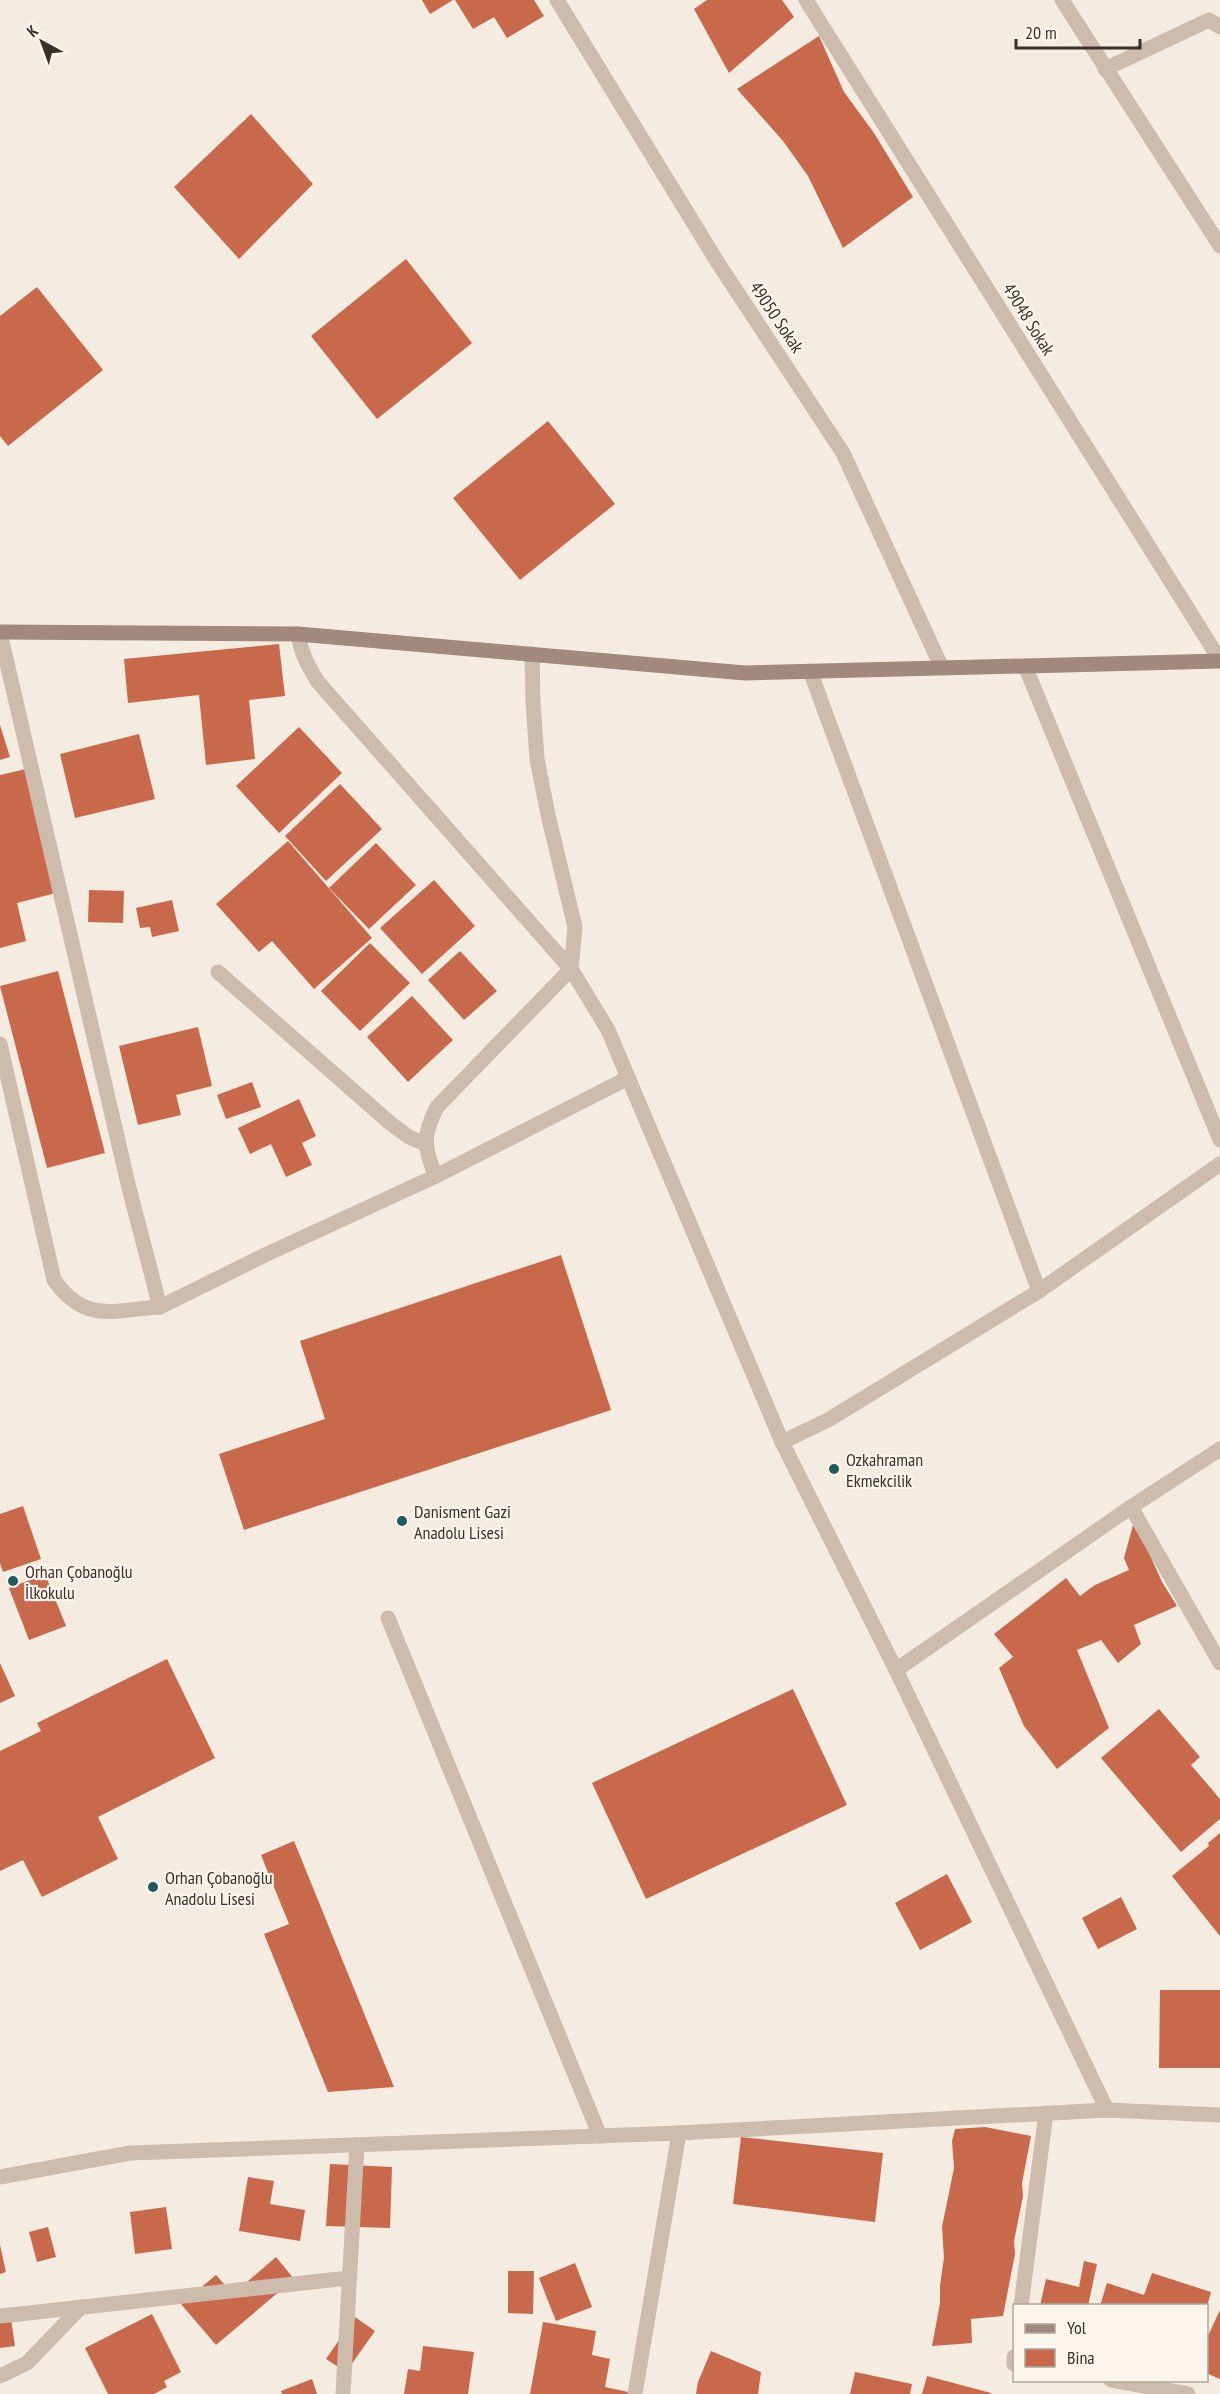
<svg xmlns="http://www.w3.org/2000/svg" width="1220" height="2394" font-family="'PT Sans Narrow',sans-serif">
<rect width="100%" height="100%" fill="#f4ebe1"/>
<g fill="#c8694b">
<path d="M422,0H453L430,14Z"/>
<path d="M455,0H534L544,16L507,38L494,17L473,29Z"/>
<path d="M707,0H782L794,17L729,73L694,9Z"/>
<path d="M819,36L844,92L874,133L913,197L843,248L808,176L783,141L737,89Z"/>
<path d="M251,114L313,184L239,259L174,187Z"/>
<path d="M406,259L472,343L377,419L311,336Z"/>
<path d="M37,287L103,370L8,446L0,436V316Z"/>
<path d="M548,421L615,504L520,580L453,498Z"/>
<path d="M279,644L285,696L249,700L255,759L206,765L199,695L128,703L124,659Z"/>
<path d="M0,725L10,757L0,760Z"/>
<path d="M299,727L342,773L279,833L236,786Z"/>
<path d="M139,734L155,799L75,818L60,754Z"/>
<path d="M26,769L56,893L17,903L26,941L0,948V775Z"/>
<path d="M340,784L382,829L326,881L285,836Z"/>
<path d="M288,841L372,938L314,989L272,941L259,952L216,904Z"/>
<path d="M376,843L416,885L369,929L329,888Z"/>
<path d="M434,880L475,926L422,974L380,928Z"/>
<path d="M89,890L124,891L123,923L88,922Z"/>
<path d="M172,900L179,931L152,937L150,927L140,928L136,908Z"/>
<path d="M370,943L410,983L360,1031L321,991Z"/>
<path d="M460,951L497,991L464,1020L428,980Z"/>
<path d="M58,971L105,1153L47,1168L0,986Z"/>
<path d="M412,996L453,1040L408,1082L367,1037Z"/>
<path d="M198,1027L212,1086L176,1095L181,1115L138,1125L119,1046Z"/>
<path d="M252,1082L261,1107L226,1119L217,1095Z"/>
<path d="M299,1099L316,1136L302,1143L312,1165L286,1177L271,1144L250,1154L238,1128Z"/>
<path d="M561,1255L611,1410L244,1530L219,1454L325,1419L300,1341Z"/>
<path d="M23,1506L41,1559L3,1572L0,1563V1514Z"/>
<path d="M1133,1525L1145,1544L1162,1582L1177,1606L1134,1625L1141,1644L1118,1663L1101,1640L1077,1650L1109,1728L1057,1769L1024,1726L999,1668L1013,1657L994,1634L1066,1578L1080,1596L1095,1585L1129,1570L1124,1558Z"/>
<path d="M45,1574L66,1626L29,1640L9,1588Z"/>
<path d="M167,1659L215,1758L98,1817L118,1859L42,1897L23,1860L0,1871V1751L41,1731L37,1723Z"/>
<path d="M0,1663L15,1696L0,1703Z"/>
<path d="M793,1689L847,1805L646,1899L592,1783Z"/>
<path d="M1159,1709L1200,1757L1191,1765L1220,1799V1819L1181,1852L1101,1758Z"/>
<path d="M1220,1833V1936L1172,1876L1209,1846L1208,1843Z"/>
<path d="M294,1841L394,2087L328,2092L264,1934L289,1924L261,1855Z"/>
<path d="M947,1874L972,1922L920,1950L895,1903Z"/>
<path d="M1121,1897L1137,1929L1098,1949L1082,1918Z"/>
<path d="M1160,1990H1220V2068H1159Z"/>
<path d="M985,2127L1031,2136L1022,2183L1023,2196L1014,2241L1015,2254L1003,2316L971,2319L972,2343L932,2346L940,2303V2285L944,2258L942,2227L954,2168L952,2141L955,2129Z"/>
<path d="M741,2137L883,2153L875,2222L733,2204Z"/>
<path d="M330,2164L392,2167L390,2228L326,2226Z"/>
<path d="M248,2177L274,2181L270,2204L305,2210L300,2241L239,2231Z"/>
<path d="M166,2207L172,2249L135,2254L130,2212Z"/>
<path d="M48,2227L56,2257L37,2262L29,2232Z"/>
<path d="M0,2245L6,2272L0,2274Z"/>
<path d="M276,2257L294,2279L216,2345L181,2304L216,2275L233,2294Z"/>
<path d="M1084,2261L1097,2264L1088,2306H1040L1046,2279L1079,2287Z"/>
<path d="M575,2263L592,2307L556,2321L539,2278Z"/>
<path d="M508,2271H534L533,2314L508,2313Z"/>
<path d="M1152,2273L1211,2292L1207,2306H1100L1107,2283L1144,2295Z"/>
<path d="M1220,2310V2379L1206,2373V2340Z"/>
<path d="M10,2312L15,2346L0,2348V2314Z"/>
<path d="M152,2314L181,2372L164,2381L167,2387L154,2394H108L85,2348Z"/>
<path d="M355,2317L375,2331L346,2372L326,2359Z"/>
<path d="M543,2322L596,2331L592,2355L610,2359L605,2387L637,2394H530Z"/>
<path d="M423,2346L474,2352L468,2394H404L408,2369L420,2371Z"/>
<path d="M711,2351L761,2372L758,2394H696L698,2382Z"/>
<path d="M855,2372L912,2384L910,2394H850Z"/>
<path d="M927,2376L991,2393V2394H922Z"/>
<path d="M312,2379L317,2394H282L281,2391Z"/>
</g>
<g fill="none" stroke-linecap="round" stroke-linejoin="round">
<path stroke="#cdbbac" stroke-width="15" d="M218,972L390,1123L409,1137L425,1144"/>
<g stroke="#cdbbac" stroke-width="15">
<path d="M557,0L718,263L843,453L942,668"/>
<path d="M806,0L1220,660"/>
<path d="M1062,0L1220,246"/>
<path d="M1105,69L1209,20L1220,27"/>
<path d="M0,633L129,1188L160,1307L265,1255L436,1176L628,1078"/>
<path d="M298,634C301,653 308,666 318,682L571,969L608,1030L782,1442L896,1670L1107,2110"/>
<path d="M1025,666L1220,1140"/>
<path d="M810,671L1039,1291"/>
<path d="M0,1044L54,1280C86,1324 112,1310 160,1307"/>
<path d="M436,1176C423,1148 423,1134 437,1107L571,969L575,927L548,815L537,759L533,702L532,654"/>
<path d="M782,1442L828,1420L1039,1291L1220,1164"/>
<path d="M1131,1507L1220,1663"/>
<path d="M388,1618L600,2136"/>
<path d="M896,1670L1131,1507L1220,1449"/>
<path d="M0,2177L130,2153L679,2133L1107,2110L1220,2115"/>
<path d="M1021,2306L1046,2113"/>
<path d="M0,2316L349,2278"/>
<path d="M1014,2357V2364"/>
<path d="M0,2376L27,2363L81,2307"/>
<path d="M1111,2380L1188,2394"/>
<path d="M343,2394L357,2145"/>
<path d="M635,2394L679,2133"/>
</g>
<path stroke="#a18a7d" stroke-width="15" d="M0,632L298,634L745,673L1220,661"/>
</g>
<g fill="#1f5a5e" stroke="#fbf5ee" stroke-width="2">
<circle cx="834" cy="1469" r="6"/>
<circle cx="402" cy="1521" r="6"/>
<circle cx="13" cy="1581" r="6"/>
<circle cx="153" cy="1887" r="6"/>
</g>
<g text-anchor="middle" dominant-baseline="central" stroke-width="4.5" stroke-linejoin="round" paint-order="stroke">
<g font-size="18" fill="#3b302b" stroke="#fbf5ee">
<text transform="translate(777 317) rotate(56)">49050 Sokak</text>
<text transform="translate(1029 319) rotate(58)">49048 Sokak</text>
</g>
<g font-size="18" fill="#3b302b" stroke="#fbf5ee" text-anchor="start">
<text x="846" y="1459">Ozkahraman<tspan x="846" dy="21">Ekmekcilik</tspan></text>
<text x="414" y="1511">Danisment Gazi<tspan x="414" dy="21">Anadolu Lisesi</tspan></text>
<text x="25" y="1571">Orhan Çobanoğlu<tspan x="25" dy="21">İlkokulu</tspan></text>
<text x="165" y="1877">Orhan Çobanoğlu<tspan x="165" dy="21">Anadolu Lisesi</tspan></text>
</g>
</g>
<rect x="1013" y="2304" width="195" height="78" fill="#fbf5ee" stroke="#aea6a0" stroke-width="1.5"/>
<rect x="1025" y="2324" width="30" height="9" fill="#a18a7d" stroke="#aea6a0" stroke-width="1.5"/>
<text x="1067" y="2334" font-size="18" fill="#3b302b">Yol</text>
<rect x="1025" y="2349" width="30" height="18" fill="#c8694b" stroke="#aea6a0" stroke-width="1.5"/>
<text x="1067" y="2364" font-size="18" fill="#3b302b">Bina</text>
<g transform="translate(42 42) rotate(319)" stroke="#fbf5ee" stroke-width="4.5" paint-order="stroke">
<path d="M0-4.5L10 22L0 15L-10 22Z" fill="#3b302b"/>
<text y="-9" font-size="16" font-weight="bold" text-anchor="middle" fill="#3b302b">K</text>
</g>
<path d="M1016 39v9h124v-9" fill="none" stroke="#3b302b" stroke-width="3"/>
<text x="1025" y="39" font-size="18" fill="#3b302b" stroke="#fbf5ee" stroke-width="4.5" paint-order="stroke">20 m</text>
</svg>
